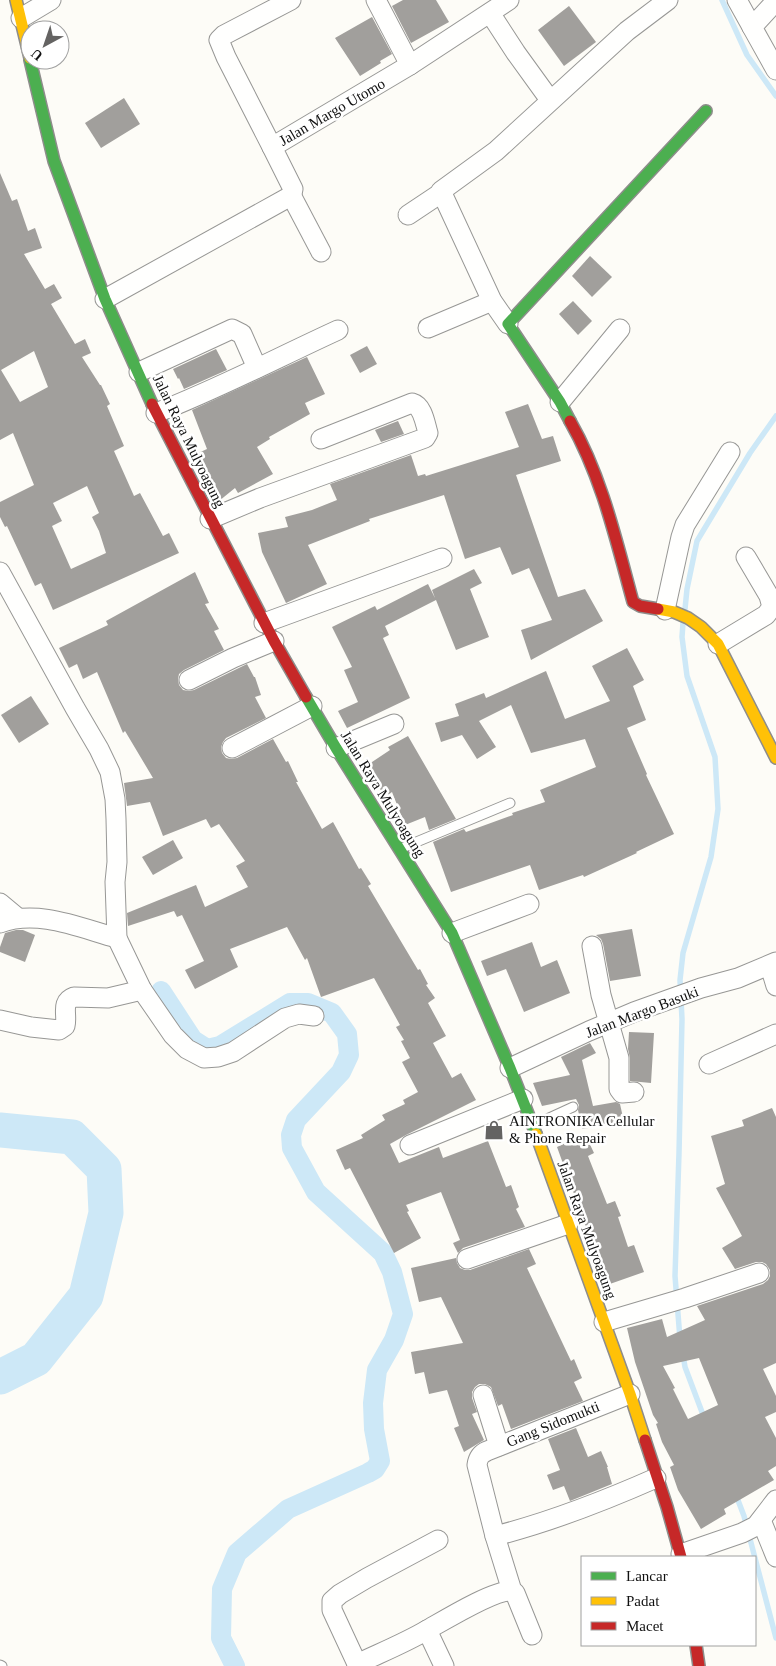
<svg xmlns="http://www.w3.org/2000/svg" width="776" height="1666" font-family="'Times New Roman',serif">
<rect width="100%" height="100%" fill="#fdfcf7"/>
<g fill="none" stroke-linecap="round" stroke-linejoin="round">
<g stroke="#cde8f7" stroke-width="5.5">
<path d="M722,0L747,55L776,96"/>
<path d="M685,609L687,589L697,541L750,453L776,416"/>
<path d="M680,1339L675,1276L679,1153L682,1019L680,980L683,953L711,857L718,809L715,757L687,676L682,637L683,623"/>
<path d="M683,1355L685,1367L705,1420"/>
<path d="M736,1495L744,1516L776,1638"/>
</g>
<path stroke="#cde8f7" stroke-width="20" d="M161,991L193,1040L207,1049L220,1046L290,1003H308L332,1013L347,1034L349,1055L341,1072L296,1120L291,1135L292,1148L316,1192L383,1253L392,1272L403,1314L394,1340L377,1370L373,1403L374,1429L380,1461L375,1469L368,1473L288,1509L237,1553L222,1589L221,1638L235,1666"/>
<path stroke="#cde8f7" stroke-width="35" d="M0,1130L72,1137L104,1169L106,1213L86,1296L36,1359L0,1377"/>
</g>
<g fill="#a19f9c" fill-rule="evenodd">
<path d="M403,0H436L449,22L411,43L392,6Z"/>
<path d="M569,6L596,42L564,66L538,30Z"/>
<path d="M372,17L392,54L380,61L381,63L360,76L335,38Z"/>
<path d="M124,98L140,124L101,148L85,123Z"/>
<path d="M0,173L12,201L17,199L28,231L35,228L42,248L24,254L45,289L54,284L62,298L51,304L75,344L85,339L91,353L82,357L100,385H101L110,404L107,406L124,446L114,451L134,496L140,493L163,536L169,533L179,553L53,610L41,583L35,586L7,526L5,527L0,517V502L34,485L13,433L0,440ZM34,351L48,387L20,402L1,370ZM87,486L99,513L92,517L99,531L106,553L71,569L52,526L62,521L53,503Z"/>
<path d="M590,256L612,277L592,297L572,276Z"/>
<path d="M573,301L592,321L578,335L559,314Z"/>
<path d="M367,346L377,364L360,373L350,355Z"/>
<path d="M216,349L227,370L184,389L179,378L178,379L173,369Z"/>
<path d="M307,357L325,394L305,403L310,414L269,437L270,439L257,447L273,474L238,493L235,488L219,501L196,454L207,449L192,410Z"/>
<path d="M528,404L542,439L553,436L561,461L516,475L558,597L585,589L603,621L531,660L521,630L552,620L529,568L512,575L500,547L465,559L444,495L369,519L370,521L308,545L327,584L286,603L262,552L258,533L288,527L285,517L312,510L337,500L330,484L411,455L418,476L425,474L426,476L519,447L505,412Z"/>
<path d="M398,421L404,434L381,442L375,430Z"/>
<path d="M474,569L482,583L470,589L489,637L456,650L436,600L385,626L389,635L383,638L410,698L347,728L338,711L358,702L344,670L352,667L332,627L375,606L377,610L428,584L435,598L432,590Z"/>
<path d="M195,572L209,603L205,604L219,629L214,631L224,650L184,670L179,674L178,679L179,685L183,690L189,691L194,690L247,664L254,677H255L261,695L255,697L266,718L226,738L223,742L221,747L222,753L226,758L231,759L237,758L273,739L286,762L288,761L298,782H296L322,829L333,822L359,869L361,868L371,884L368,886L418,970L420,969L428,984L426,985L435,998L428,1003L446,1036L433,1043L452,1078L461,1073L476,1100L406,1135L390,1144L399,1163L439,1147L443,1158L488,1141L506,1187L511,1185L519,1207L516,1209L525,1227L463,1248L458,1253L453,1243L460,1240L441,1192L406,1205L409,1211L407,1212L421,1238L394,1253L350,1168L345,1170L336,1150L363,1138L361,1135L385,1120L382,1115L405,1104L403,1100L418,1092L402,1062L410,1058L401,1041L404,1040L396,1027L400,1025L374,978L321,997L307,958L305,960L287,927L230,949L238,967L195,989L185,970L204,961L182,915L177,917L174,911L128,926L127,913L196,885L205,907L248,887L236,866L245,861L219,824L211,828L206,819L163,836L150,802L127,806L124,783L153,778L125,731L123,733L97,672L83,679L77,664L69,668L59,648L108,625L106,621Z"/>
<path d="M627,648L644,680L633,686L646,720L627,728L647,774L646,775L674,834L636,852L637,853L584,877L583,875L539,890L530,865L451,892L433,842L464,829L466,832L513,815L512,813L545,802L540,790L596,767L585,739L531,753L511,705L479,721L496,747L477,759L462,735L441,742L435,723L459,716L455,704L484,693L486,698L546,671L565,719L610,701L592,666Z"/>
<path d="M31,696L49,724L19,743L1,715Z"/>
<path d="M408,736L456,819L429,830L425,817L405,825L392,792L385,797L366,766L390,750L388,747Z"/>
<path d="M173,840L183,858L153,875L142,857Z"/>
<path d="M632,929L641,976L610,981L603,944L601,939L596,935Z"/>
<path d="M16,930H23L35,935L25,962L0,952V947L5,933Z"/>
<path d="M532,942L541,967L557,960L570,993L524,1012L506,969L487,976L481,961Z"/>
<path d="M629,1032L654,1033L651,1083L630,1081V1058L628,1049Z"/>
<path d="M590,1043L596,1053L582,1060L593,1106L616,1102L620,1104L624,1122L582,1129L578,1110L579,1105L576,1099L542,1106L533,1083L570,1075L561,1057Z"/>
<path d="M772,1108L776,1117V1363L763,1369L776,1396V1412L765,1417L776,1438V1466L768,1471L774,1480L724,1509L726,1514L701,1529L678,1490L670,1467L674,1465L662,1442L656,1424L658,1423L653,1415L635,1362L627,1328L662,1319L667,1337L705,1320L697,1306L763,1284L768,1280L770,1276V1270L766,1264L762,1262H756L735,1269L722,1248L742,1236L716,1188L725,1184L711,1136L744,1126L742,1120ZM699,1358L718,1405L688,1419L673,1389L675,1388L663,1366Z"/>
<path d="M585,1134L594,1153L588,1156L607,1204L615,1201L621,1216L618,1217L628,1247L634,1245L644,1272L607,1285L557,1147Z"/>
<path d="M529,1249L536,1264L527,1268L571,1361L574,1359L582,1378L574,1382L583,1401L511,1429L502,1404L498,1406L491,1387L485,1384H479L475,1387L472,1392V1398L477,1412L472,1414L484,1440L464,1452L454,1428L459,1426L447,1390L429,1394L424,1372L415,1374L411,1352L463,1343L441,1297L419,1302L411,1268L456,1258L457,1263L460,1268L465,1270H470Z"/>
<path d="M576,1428L588,1457L601,1451L608,1467H607L612,1484L570,1501L564,1486L553,1490L547,1475L560,1470L548,1439Z"/>
</g>
<g fill="none" stroke-linecap="round" stroke-linejoin="round">
<defs>
<g id="lane">
<path d="M402,848L510,803"/>
<path d="M536,1124L573,1107"/>
<path d="M0,1665L2,1666"/>
</g>
<g id="street">
<path d="M376,0L410,65"/>
<path d="M737,0L752,27"/>
<path d="M776,1L752,27L776,70"/>
<path d="M490,13L516,53L550,100"/>
<path d="M21,18L51,0"/>
<path d="M272,147L226,57L219,40L224,35L291,0"/>
<path d="M291,195L321,252"/>
<path d="M408,215L441,193"/>
<path d="M105,299L289,197L292,194L293,189L272,147L410,65L509,0"/>
<path d="M508,324L492,301L441,191L496,151L627,31L668,0"/>
<path d="M428,328L492,301"/>
<path d="M139,372L232,329L242,334L257,368"/>
<path d="M560,402L620,329"/>
<path d="M156,413C218,389 277,358 338,330"/>
<path d="M210,519L260,498L425,438L428,433C425,423 423,406 412,403L321,439"/>
<path d="M0,572L75,708L99,749L110,772L115,799L116,819L117,862L115,882L117,938L142,990L173,1035L187,1049L204,1058L218,1057L233,1052L285,1018L299,1014L314,1016"/>
<path d="M665,610L681,537L685,525L730,452"/>
<path d="M264,623L442,558"/>
<path d="M718,644L766,615L772,607L769,596L746,557"/>
<path d="M189,680L233,658L274,641"/>
<path d="M232,748L312,706"/>
<path d="M336,748L394,724"/>
<path d="M0,903L18,918"/>
<path d="M0,923C38,909 80,928 117,938"/>
<path d="M452,933L529,904"/>
<path d="M592,946L601,995L619,1058V1089L622,1093L634,1092"/>
<path d="M770,966L776,986"/>
<path d="M0,1020L31,1027L59,1030L65,1026C68,1015 60,1002 74,997L108,998L142,990"/>
<path d="M709,1064L776,1034"/>
<path d="M510,1068L589,1031L634,1012L701,988L738,978L776,962"/>
<path d="M410,1145L523,1099"/>
<path d="M467,1259L568,1224"/>
<path d="M604,1322L685,1298L759,1273"/>
<path d="M483,1395L499,1446"/>
<path d="M761,1520L776,1557"/>
<path d="M495,1536C550,1522 604,1501 656,1478"/>
<path d="M681,1554L742,1533L756,1526L776,1500"/>
<path d="M427,1630L444,1666"/>
<path d="M532,1635L515,1593L512,1591L495,1536L477,1465C478,1458 480,1454 487,1451L630,1394"/>
<path d="M357,1664C380,1653 405,1643 427,1630C443,1621 495,1589 512,1591"/>
<path d="M358,1666L332,1610V1601L340,1594L367,1578L438,1540"/>
</g>
<g id="fast">
<path d="M30,60L54,161L105,299L152,404"/>
<path d="M570,421L560,402L508,324L706,111"/>
<path d="M306,697L336,748L452,933L510,1068L536,1134"/>
</g>
<g id="slow">
<path d="M16,0L30,58"/>
<path d="M658,609L674,612L688,618L701,627L718,644L776,758"/>
<path d="M536,1134L630,1394L645,1440"/>
</g>
<g id="jam">
<path d="M152,404L274,641L306,697"/>
<path d="M570,421C602,477 616,540 633,602L640,606L658,609"/>
<path d="M645,1440L667,1507L681,1557"/>
<path d="M696,1645L699,1666"/>
</g>
</defs>
<use href="#lane" stroke="#979795" stroke-width="11"/>
<use href="#street" stroke="#979795" stroke-width="21"/>
<use href="#fast" stroke="#8e8d8b" stroke-width="14"/>
<use href="#slow" stroke="#8e8d8b" stroke-width="14"/>
<use href="#jam" stroke="#8e8d8b" stroke-width="14"/>
<use href="#lane" stroke="#fffffe" stroke-width="9"/>
<use href="#street" stroke="#fffffe" stroke-width="19"/>
<use href="#fast" stroke="#4caf50" stroke-width="11"/>
<use href="#slow" stroke="#ffc107" stroke-width="11"/>
<use href="#jam" stroke="#c62828" stroke-width="11"/>
</g>
<defs>
<symbol id="shop-bare" viewBox="-9 -9 18 18"><path d="M-5-2.5h2.3a2.7 3.5 0 0 1 5.4 0H5L5.5 6h-11ZM-1.5-2.5h3a1.5 2.3 0 0 0-3 0Z" fill="#646362" stroke="#fff" stroke-width="2.5" paint-order="stroke"/></symbol>
</defs>
<g fill-rule="evenodd">
<use href="#shop-bare" x="480" y="1116" width="28" height="28"/>
</g>
<g text-anchor="middle" dominant-baseline="central" stroke-width="5" stroke-linejoin="round" paint-order="stroke">
<g font-size="15" fill="#111" stroke="#fff">
<text transform="translate(332 112) rotate(-30)">Jalan Margo Utomo</text>
<text transform="translate(189 441) rotate(64)">Jalan Raya Mulyoagung</text>
<text transform="translate(383 794) rotate(58)">Jalan Raya Mulyoagung</text>
<text transform="translate(642 1012) rotate(-21)">Jalan Margo Basuki</text>
<text transform="translate(587 1230) rotate(70)">Jalan Raya Mulyoagung</text>
<text transform="translate(553 1424) rotate(-22)">Gang Sidomukti</text>
</g>
<g font-size="15" fill="#111" stroke="#fff" text-anchor="start">
<text x="509" y="1121">AINTRONIKA Cellular<tspan x="509" dy="17">&amp; Phone Repair</tspan></text>
</g>
</g>
<rect x="581" y="1556" width="175" height="90" fill="#ffffff" stroke="#a0a0a0"/>
<rect x="591" y="1572" width="25" height="8" fill="#4caf50" stroke="#a0a0a0"/>
<text x="626" y="1581" font-size="15" fill="#111111">Lancar</text>
<rect x="591" y="1597" width="25" height="8" fill="#ffc107" stroke="#a0a0a0"/>
<text x="626" y="1606" font-size="15" fill="#111111">Padat</text>
<rect x="591" y="1622" width="25" height="8" fill="#c62828" stroke="#a0a0a0"/>
<text x="626" y="1631" font-size="15" fill="#111111">Macet</text>
<g transform="translate(45 45) rotate(220)"><circle r="24" fill="#ffffff" stroke="#a0a0a0"/>
<path d="M0-4L9 19L0 12L-9 19Z" fill="#646362"/>
<text y="-8" font-size="14" font-weight="bold" text-anchor="middle" fill="#111111">U</text>
</g>
</svg>
